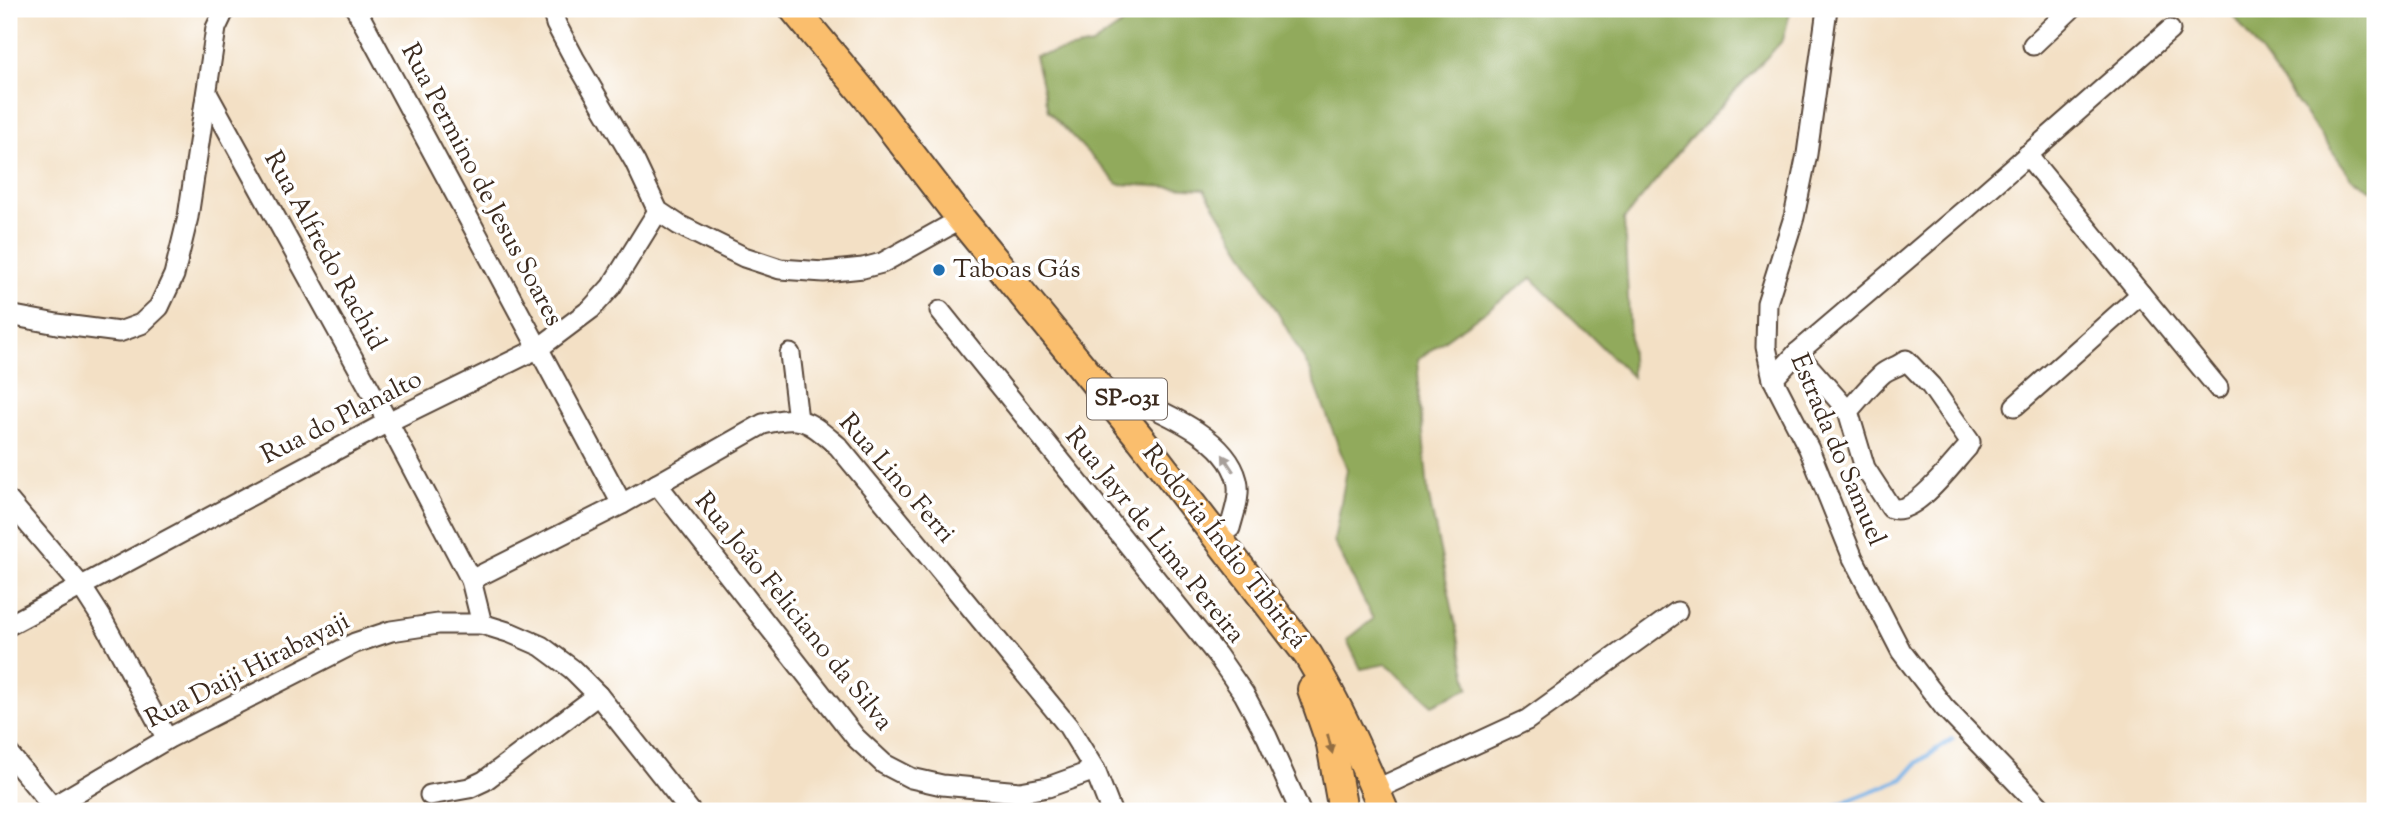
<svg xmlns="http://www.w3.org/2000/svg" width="2384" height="820" font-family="'Sorts Mill Goudy',serif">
<rect width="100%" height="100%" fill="#fff"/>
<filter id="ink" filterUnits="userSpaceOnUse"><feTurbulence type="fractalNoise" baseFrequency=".0143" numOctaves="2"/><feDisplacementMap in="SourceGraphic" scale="14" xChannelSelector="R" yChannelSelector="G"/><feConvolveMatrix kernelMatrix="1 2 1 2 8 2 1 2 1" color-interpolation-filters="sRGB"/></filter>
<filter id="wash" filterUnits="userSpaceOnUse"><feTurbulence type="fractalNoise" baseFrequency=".00686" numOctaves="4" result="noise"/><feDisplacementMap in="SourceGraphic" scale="28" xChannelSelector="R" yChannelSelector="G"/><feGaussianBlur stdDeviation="1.57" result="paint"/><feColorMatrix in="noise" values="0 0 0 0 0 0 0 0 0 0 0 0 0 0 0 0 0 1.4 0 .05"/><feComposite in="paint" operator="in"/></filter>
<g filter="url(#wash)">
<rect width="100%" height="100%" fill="#f3e0c5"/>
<g fill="#91aa5b" stroke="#666a3c" stroke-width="2">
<path d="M1144,9H1791L1783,40L1689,140L1624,219L1632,377L1532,278L1417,360L1428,493L1469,688L1432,705L1386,664L1361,669L1347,640L1373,619L1334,541L1347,469L1310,370L1248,260L1204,189L1118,184L1048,111L1035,56L1092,45Z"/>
<path d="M2229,9H2375V192L2352,178Z"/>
</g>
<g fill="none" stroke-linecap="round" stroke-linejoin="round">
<path stroke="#72ade3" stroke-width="5" d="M1823,811L1903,779L1917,763L1952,739"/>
</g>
</g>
<g filter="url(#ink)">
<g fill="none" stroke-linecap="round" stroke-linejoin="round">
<defs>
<g id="minor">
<path d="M356,9L622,504"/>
<path d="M552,9L556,24L574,58L635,162L658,211L679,225L744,257L780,269L824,272L863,268L882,263L961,219"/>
<path d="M1827,9L1807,154L1794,217L1767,303L1766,347L1773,379L1809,449L1853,558L1901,651L1944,707L2044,811"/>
<path d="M2033,45L2071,9"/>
<path d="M207,93L388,422L471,580L482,624"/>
<path d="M2027,155L2218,388"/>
<path d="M940,311L1217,655L1244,694L1267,737L1300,811"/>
<path d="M9,315L57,324L119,332L141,324L159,307L174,275L188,217L216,28L225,9"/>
<path d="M1797,353L1848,411L1865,468L1891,508C1914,517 1952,464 1967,448L1970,442L1931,386L1906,360C1899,367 1888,368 1881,375C1869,386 1859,399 1848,411"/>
<path d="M790,354L798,420"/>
<path d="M1773,379L1797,353L1966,209L2170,30"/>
<path d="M1123,394C1160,411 1226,436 1237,480C1241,495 1234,513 1230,528"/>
<path d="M2015,406L2141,294"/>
<path d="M657,484L856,738L884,764L911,778L942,785L1020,792L1048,787L1095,770"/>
<path d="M9,501L81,586L101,617L167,739"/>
<path d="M471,580L622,504L763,424C803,414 808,421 838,446L1068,726L1095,770L1111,811"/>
<path d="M9,625L388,422L539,348L591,309L611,287L658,211"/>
<path d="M9,754L56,811"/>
<path d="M1388,784L1527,720L1677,612"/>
<path d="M430,795L469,788L484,781L598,695"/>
<path d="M52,807L167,739L355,643L391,631L438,624H482L511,633L541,646L572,669L598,695L690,811"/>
</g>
<g id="highway">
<path d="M794,9L867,97L961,219L1141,439L1308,655C1339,706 1361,756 1384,811"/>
<path d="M1312,689L1331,744L1343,811"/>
</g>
</defs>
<use href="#minor" stroke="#574537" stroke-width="23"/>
<use href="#highway" stroke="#574537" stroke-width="32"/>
<use href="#minor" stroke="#fff" stroke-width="19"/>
<use href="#highway" stroke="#fabe6d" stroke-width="28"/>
</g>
<defs><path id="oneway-solid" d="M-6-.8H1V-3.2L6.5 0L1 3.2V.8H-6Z" transform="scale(1.75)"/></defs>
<use fill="#a79f9a" href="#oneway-solid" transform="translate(1228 463) rotate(-123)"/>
<use fill="#916d42" href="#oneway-solid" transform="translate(1330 744) rotate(76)"/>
</g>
<circle fill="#1f6fb2" stroke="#fff" stroke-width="2.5" cx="939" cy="270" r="7"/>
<g text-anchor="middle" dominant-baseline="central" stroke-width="7" stroke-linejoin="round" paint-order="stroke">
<rect fill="#fff" stroke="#766a62" stroke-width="2" x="1087" y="378.5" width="80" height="41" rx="5"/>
<g font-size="24" font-weight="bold" fill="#3b2a1e">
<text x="1127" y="399">SP-031</text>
</g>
<g font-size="26" fill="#3b2a1e" stroke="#fff">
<text transform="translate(481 185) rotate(62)">Rua Permino de Jesus Soares</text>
<text transform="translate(324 251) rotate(61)">Rua Alfredo Rachid</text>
<text transform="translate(342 418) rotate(-27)">Rua do Planalto</text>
<text transform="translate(1837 450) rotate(67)">Estrada do Samuel</text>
<text transform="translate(896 479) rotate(49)">Rua Lino Ferri</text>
<text transform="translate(1154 536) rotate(51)">Rua Jayr de Lima Pereira</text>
<text transform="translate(1224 547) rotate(52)">Rodovia Índio Tibiriçá</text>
<text transform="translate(793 612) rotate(51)">Rua João Feliciano da Silva</text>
<text transform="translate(248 671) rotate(-27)">Rua Daiji Hirabayaji</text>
</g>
<g font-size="26" fill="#3b2a1e" stroke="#fff" text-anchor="start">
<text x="953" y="270">Taboas Gás</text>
</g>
</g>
<rect width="2384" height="820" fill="none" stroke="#fff" stroke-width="35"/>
</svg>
